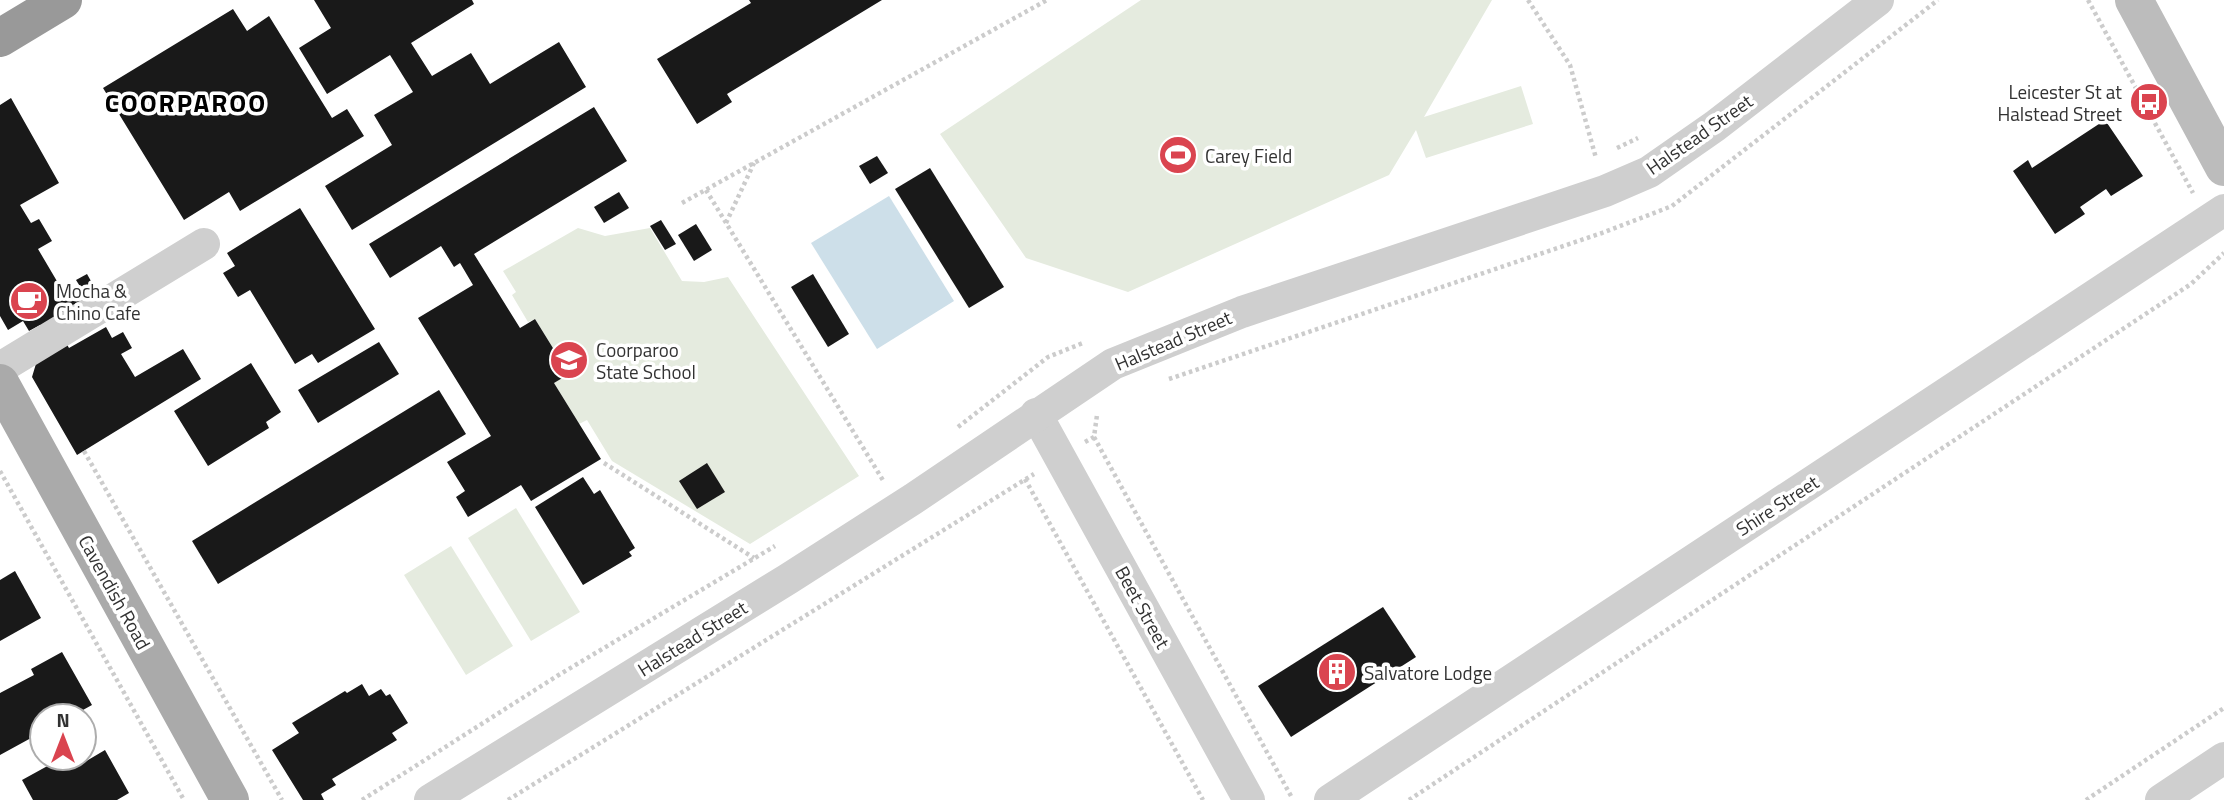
<svg xmlns="http://www.w3.org/2000/svg" width="2224" height="800" font-family="'Titillium Web',sans-serif">
<rect width="100%" height="100%" fill="#fff"/>
<g fill="#e5ebdf">
<path d="M1141,0H1492L1424,117L1521,86L1533,124L1426,158L1416,130L1389,175L1128,292L1026,258L940,134Z"/>
<path d="M578,228L605,236L650,228L682,281L704,282L728,277L859,476L750,544L612,461L587,420L579,424L554,383L568,373L535,319L528,322L512,295L516,292L503,271Z"/>
<path d="M516,508L580,612L531,641L468,538Z"/>
<path d="M451,546L513,646L466,675L404,575Z"/>
</g>
<path fill="#cddfe9" d="M889,196L954,301L877,349L811,243Z"/>
<g fill="#191919">
<path d="M314,0H472L474,4L411,43L432,76L471,53L490,84L559,42L586,87L352,230L325,186L392,145L374,115L413,92L390,55L327,94L299,48L331,28Z"/>
<path d="M749,0H882L727,94L732,102L697,124L657,59L751,3Z"/>
<path d="M233,9L247,31L269,16L332,118L347,109L364,136L240,211L229,192L184,220L103,88Z"/>
<path d="M11,98L59,183L20,205L31,223L39,219L52,241L38,249L61,288L70,283L81,302L43,330L40,325L29,331L23,321L8,330L0,316V105Z"/>
<path d="M594,107L627,161L474,254L520,328L535,319L569,374L554,383L601,459L531,501L521,485L468,517L456,497L465,491L447,462L491,436L418,318L473,285L460,263L454,267L441,246L390,278L369,244Z"/>
<path d="M2105,120L2143,176L2111,196L2106,189L2080,207L2085,214L2055,234L2013,171L2028,160L2032,168Z"/>
<path d="M877,156L888,173L870,184L859,166Z"/>
<path d="M930,168L1004,287L969,308L895,189Z"/>
<path d="M619,192L629,208L604,223L594,207Z"/>
<path d="M300,208L375,329L318,363L312,354L295,364L250,290L238,297L223,273L235,266L227,253Z"/>
<path d="M661,220L676,244L665,250L650,226Z"/>
<path d="M696,224L712,250L694,261L678,235Z"/>
<path d="M87,274L96,290L86,296L76,280Z"/>
<path d="M813,274L849,334L828,347L791,287Z"/>
<path d="M106,327L112,338L123,332L132,348L121,354L135,377L183,349L201,379L77,455L32,377L38,357L65,341L69,348Z"/>
<path d="M379,342L399,374L318,423L298,390Z"/>
<path d="M251,363L281,412L266,422L269,428L208,466L174,411Z"/>
<path d="M439,390L466,434L218,584L192,541Z"/>
<path d="M707,463L725,492L697,509L679,481Z"/>
<path d="M583,477L594,494L600,490L635,548L629,552L632,556L583,585L535,507Z"/>
<path d="M15,571L41,618L0,641V580Z"/>
<path d="M1383,607L1416,657L1291,737L1258,686Z"/>
<path d="M62,652L92,705L72,716H42V732L0,755V693L34,675L31,669Z"/>
<path d="M362,684L369,696L381,689L386,696L390,694L408,723L392,733L397,740L332,779L336,785L321,794L324,800H303L272,750L299,733L292,723L345,691L347,693Z"/>
<path d="M105,750L129,793L117,800H33L22,780L62,758H80L83,763Z"/>
</g>
<g fill="none" stroke-linecap="round" stroke-linejoin="round">
<g stroke="#ccc" stroke-width="4.5" stroke-dasharray="3.5 3.5" stroke-linecap="butt">
<path d="M1528,0L1570,65L1596,158"/>
<path d="M2088,0L2193,193"/>
<path d="M1617,148L1638,138"/>
<path d="M706,190L884,482"/>
<path d="M682,203L1047,0"/>
<path d="M726,223L754,163"/>
<path d="M1169,379L1602,233L1672,206L1938,0"/>
<path d="M958,427L1048,357L1083,343"/>
<path d="M1094,437L1291,796"/>
<path d="M1085,442L1094,437L1097,415"/>
<path d="M84,451L282,800"/>
<path d="M604,463L754,558"/>
<path d="M0,471L184,800"/>
<path d="M1025,479L1203,800"/>
<path d="M362,800L557,676L775,546"/>
<path d="M508,800L1034,474"/>
<path d="M1409,800L2191,284L2224,253"/>
<path d="M2086,800L2224,708"/>
</g>
<g stroke="#cfcfcf" stroke-width="32">
<path d="M0,368L204,244"/>
<path d="M1036,414L1249,800"/>
<path d="M430,800L788,579L913,499L1113,364L1242,312L1605,191L1649,172L1715,126L1878,0"/>
<path d="M1330,800L2224,210"/>
<path d="M2161,800L2224,758"/>
</g>
<path stroke="#bcbcbc" stroke-width="38" d="M2134,0L2224,167"/>
<path stroke="#aaa" stroke-width="38" d="M0,383L230,800"/>
<path stroke="#999" stroke-width="38" d="M0,38L63,0"/>
</g>
<defs>
<symbol id="bus-disc" viewBox="-11 -11 22 22"><circle r="9.5" fill="#da444f" stroke="#fff"/><path d="M-5-6H5V4H4V6H2V4H-2V6H-4V4H-5ZM-3.5-4V0h7V-4ZM-3.5 1.2v1.5H-2V1.2ZM2 1.2v1.5H3.5V1.2Z" fill="#fff"/></symbol>
<symbol id="stadium-disc" viewBox="-11 -11 22 22"><circle r="9.5" fill="#da444f" stroke="#fff"/><path d="M0-5a6.5 5 0 1 0 0 10a6.5 5 0 1 0 0-10ZM-3.5-1.8h7v3.6h-7Z" fill="#fff"/></symbol>
<symbol id="cafe-disc" viewBox="-11 -11 22 22"><circle r="9.5" fill="#da444f" stroke="#fff"/><path d="M-5.5-4.5H6V0H3Q3 3.5 0 3.5H-2.5Q-5.5 3.5-5.5 0ZM3-3.2v2h1.7v-2ZM-6 4.5H4V6H-6Z" fill="#fff"/></symbol>
<symbol id="school-disc" viewBox="-11 -11 22 22"><circle r="9.5" fill="#da444f" stroke="#fff"/><path d="M0-5L7-2L0 1L-7-2ZM-4 1L0 2.5L4 1V4Q0 6-4 4Z" fill="#fff"/></symbol>
<symbol id="building-disc" viewBox="-11 -11 22 22"><circle r="9.5" fill="#da444f" stroke="#fff"/><path d="M-4-6H4V6H1V3H-1V6H-4ZM-2.5-4.3h1.7v1.8h-1.7ZM.8-4.3h1.7v1.8H.8ZM-2.5-1h1.7V.8h-1.7ZM.8-1h1.7V.8H.8Z" fill="#fff"/></symbol>
</defs>
<g fill-rule="evenodd">
<use href="#bus-disc" x="2127" y="80" width="44" height="44"/>
<use href="#stadium-disc" x="1156" y="133" width="44" height="44"/>
<use href="#cafe-disc" x="7" y="279" width="44" height="44"/>
<use href="#school-disc" x="547" y="338" width="44" height="44"/>
<use href="#building-disc" x="1315" y="650" width="44" height="44"/>
</g>
<g text-anchor="middle" dominant-baseline="central" stroke-width="7" stroke-linejoin="round" paint-order="stroke">
<g font-size="19" fill="#323232" stroke="#fff" text-anchor="start">
<text x="2122" y="91" text-anchor="end">Leicester St at<tspan x="2122" dy="22">Halstead Street</tspan></text>
<text x="1205" y="155">Carey Field</text>
<text x="56" y="290">Mocha &amp;<tspan x="56" dy="22">Chino Cafe</tspan></text>
<text x="596" y="349">Coorparoo<tspan x="596" dy="22">State School</tspan></text>
<text x="1364" y="672">Salvatore Lodge</text>
</g>
<g font-size="19" fill="#323232" stroke="#fff">
<text transform="translate(1699 134) rotate(-35)">Halstead Street</text>
<text transform="translate(1173 340) rotate(-23)">Halstead Street</text>
<text transform="translate(1777 505) rotate(-33)">Shire Street</text>
<text transform="translate(115 592) rotate(61)">Cavendish Road</text>
<text transform="translate(1143 607) rotate(61)">Beet Street</text>
<text transform="translate(692 638) rotate(-32)">Halstead Street</text>
</g>
<g font-size="26" font-weight="bold" letter-spacing="2" fill="#000" stroke="#fff">
<text x="186" y="102">COORPAROO</text>
</g>
</g>
<g transform="translate(63 737)"><circle r="33" fill="#ffffff" stroke="#adadad" stroke-width="2"/>
<path d="M0-5L12 26L0 18L-12 26Z" fill="#da444f"/>
<text y="-10" font-size="19" font-weight="bold" text-anchor="middle" fill="#323232">N</text>
</g>
</svg>
